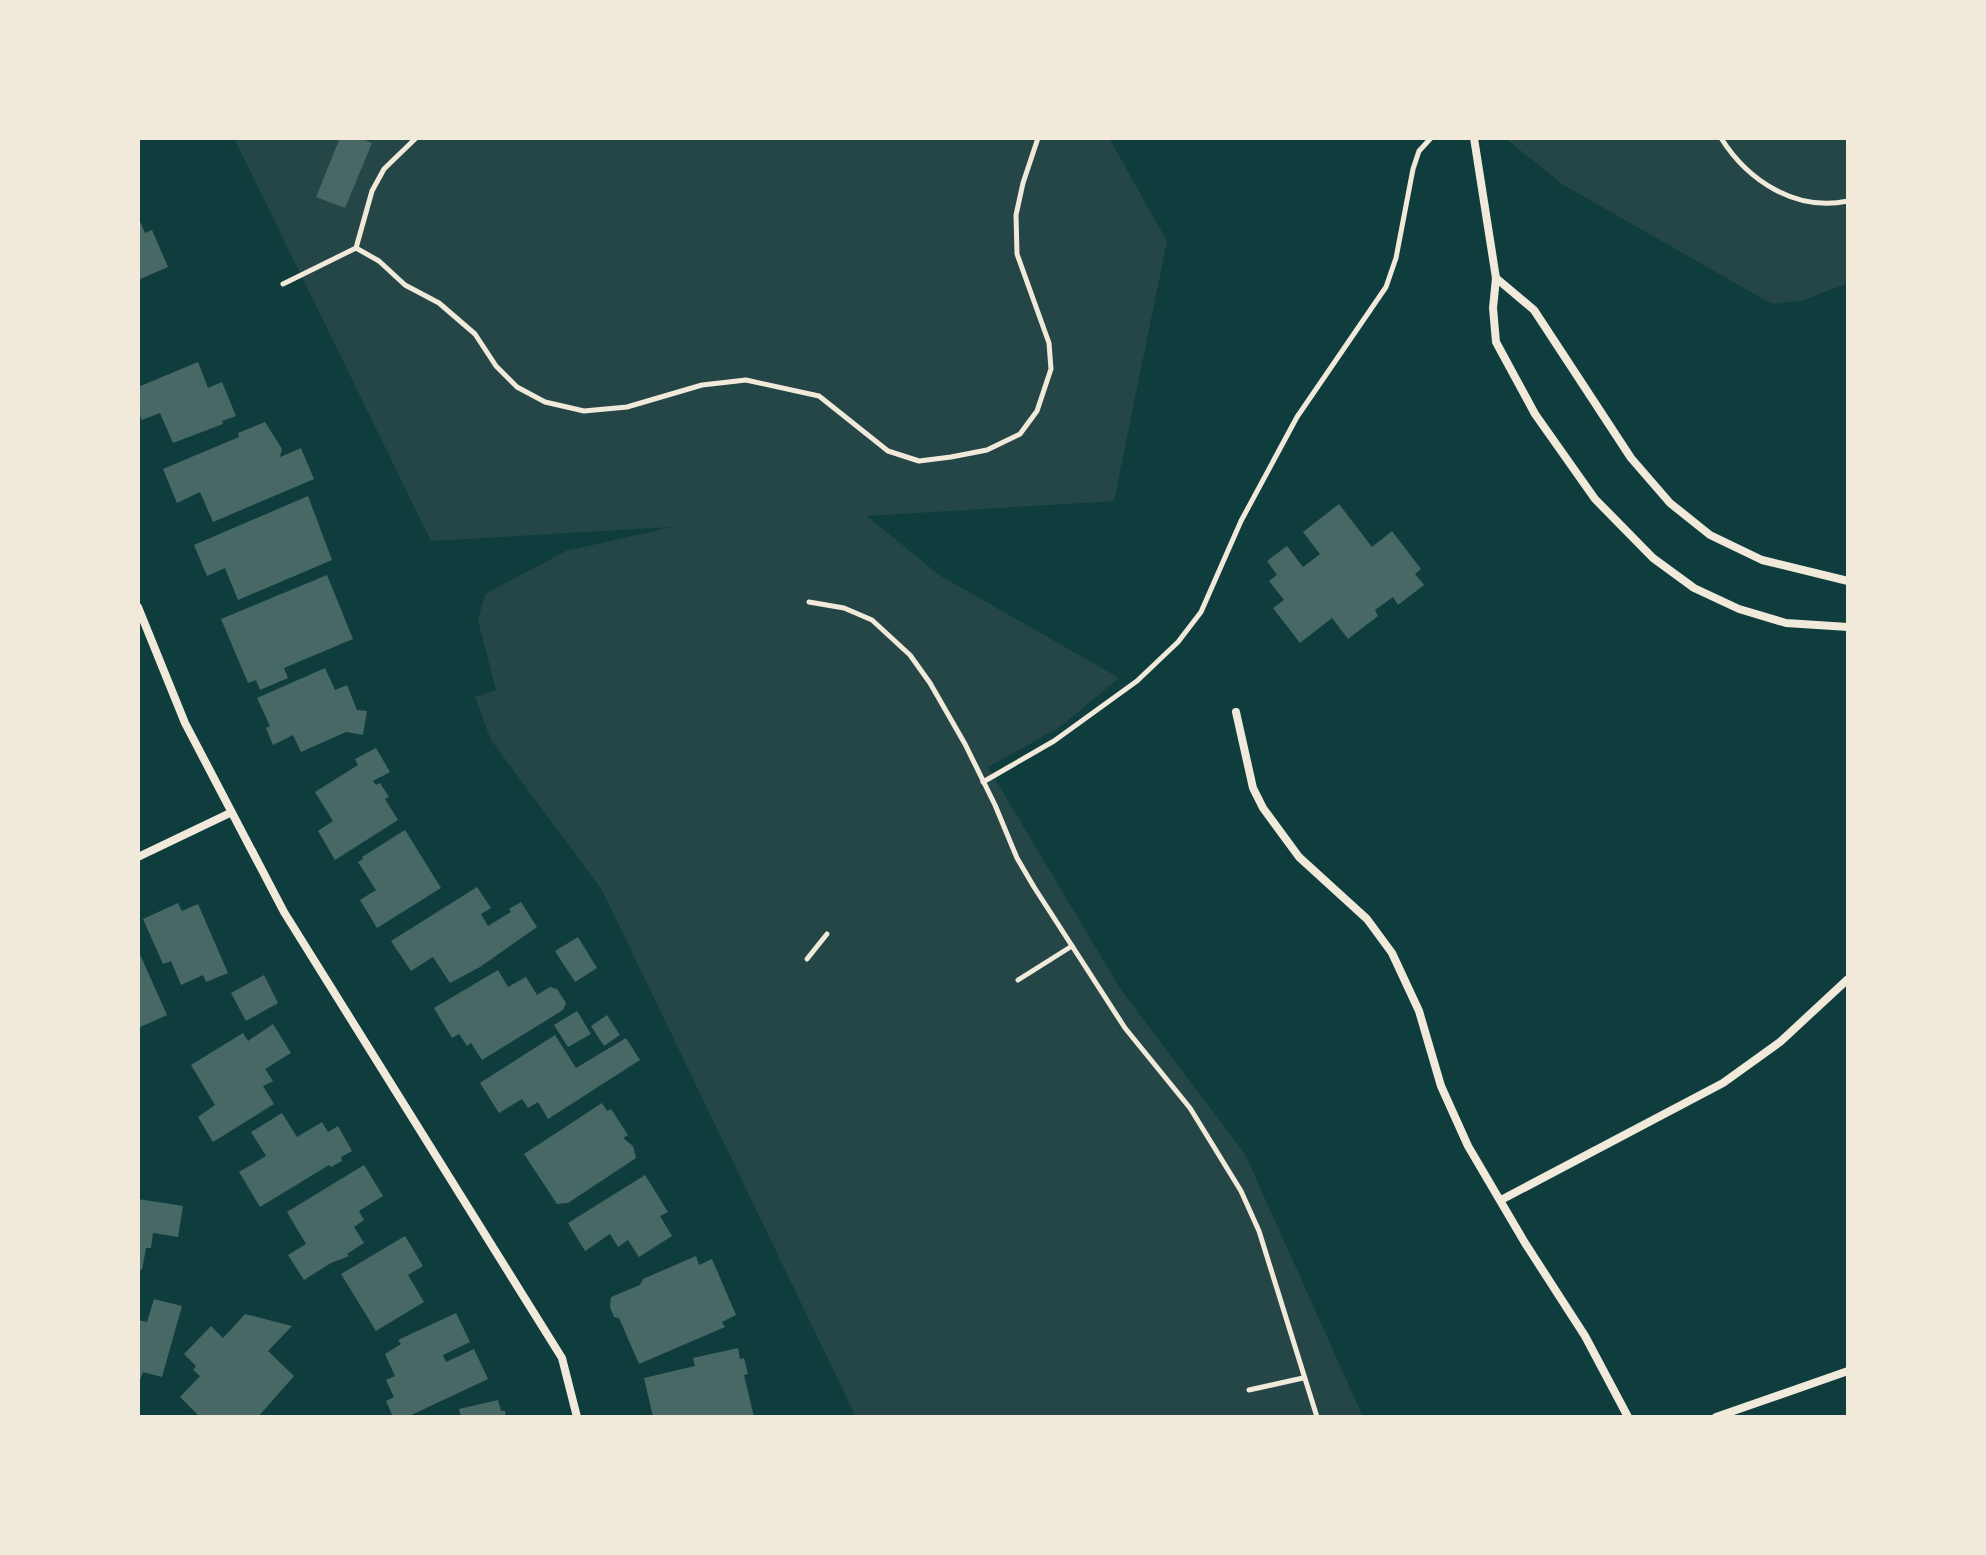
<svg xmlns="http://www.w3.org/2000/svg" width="1986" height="1555" font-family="Lato,sans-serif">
<rect width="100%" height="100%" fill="#0f3d3e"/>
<g fill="#244646">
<path d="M234,138H1109L1167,241L1114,501L867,516L939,575L1119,678L1060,727L988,767L1121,990L1245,1154L1363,1417H856L602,890L491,740L475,697L496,690L478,620L485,594L566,551L672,527L431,541Z"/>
<path d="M1505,138H1848V283L1804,300L1772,304L1562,184Z"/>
</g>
<g fill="#486865">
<path d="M340,138H359L372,143L345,208L316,197Z"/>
<path d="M138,217L145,233L152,230L168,267L138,280Z"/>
<path d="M198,362L208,388L222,382L236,416L222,421L223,424L173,443L160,413L142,420L138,411V387Z"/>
<path d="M265,422L282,449L280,457L301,448L314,479L213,522L200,492L177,503L163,469L239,437L238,433Z"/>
<path d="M308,496L332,560L238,600L225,568L207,576L194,545Z"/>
<path d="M1339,504L1372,547L1392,531L1421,569L1415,574L1424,585L1398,605L1393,597L1375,610L1378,616L1348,639L1332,618L1300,643L1273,608L1284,600L1269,581L1277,575L1267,561L1287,546L1303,567L1320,554L1303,532Z"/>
<path d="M327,575L353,639L284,668L288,678L260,690L256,680L248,683L221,619Z"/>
<path d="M325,668L335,690L347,685L357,710L367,711L363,735L346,732L301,752L293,735L273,745L266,728L270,726L257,698Z"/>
<path d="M376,748L390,772L373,781L376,785L380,783L389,797L385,799L398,820L335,860L318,831L333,821L315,792L358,765L355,759Z"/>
<path d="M405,830L441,888L377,928L360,900L376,890L358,862L363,859L362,857Z"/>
<path d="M477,887L491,908L481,914L488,926L511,912L509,909L521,902L537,927L480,967L450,983L433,957L411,971L391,941Z"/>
<path d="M178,903L182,911L198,904L228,973L206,982L203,975L181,985L171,961L163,964L143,919Z"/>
<path d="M578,937L597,968L575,982L555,951Z"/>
<path d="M138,950L167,1015L138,1028Z"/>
<path d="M498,970L508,987L526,977L537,995L550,987L557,989L566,1003L563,1010L482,1060L471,1043L467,1046L459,1034L452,1038L434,1008Z"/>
<path d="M264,975L278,1003L246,1021L231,993Z"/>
<path d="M577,1011L591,1034L568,1047L554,1025Z"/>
<path d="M607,1015L620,1035L604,1046L591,1026Z"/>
<path d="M273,1024L291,1053L265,1069L273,1081L263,1086L274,1104L213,1142L198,1117L215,1105L191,1065L243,1033L248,1041Z"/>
<path d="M555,1035L576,1068L626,1038L640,1060L548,1119L538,1102L528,1108L522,1099L499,1113L480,1083Z"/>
<path d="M602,1103L607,1111L611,1109L628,1135L623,1138L633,1146L636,1158L568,1203L557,1204L524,1154Z"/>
<path d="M282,1113L297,1137L322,1122L328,1132L338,1126L352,1151L341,1157L342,1161L331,1167L329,1165L260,1207L239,1172L266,1156L251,1132Z"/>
<path d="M364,1165L383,1196L359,1211L364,1220L354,1227L364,1243L347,1254L349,1256L331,1263L304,1280L288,1255L306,1244L287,1212Z"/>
<path d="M645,1175L668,1212L660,1216L672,1236L639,1257L628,1240L618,1247L610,1234L585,1251L568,1223Z"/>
<path d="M138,1199L183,1206L178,1237L153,1233L151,1248H146L142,1270L138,1269Z"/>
<path d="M405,1236L423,1266L408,1275L424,1302L376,1331L341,1274Z"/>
<path d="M696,1256L699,1265L712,1259L736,1315L722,1322L725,1327L639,1364L619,1318L614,1317L610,1307L611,1297L640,1285L643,1279Z"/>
<path d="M154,1299L182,1306L162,1377L143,1372L138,1385V1320L147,1322Z"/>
<path d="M456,1313L470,1342L443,1355L446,1362L474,1349L488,1379L407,1417H393L386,1401L394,1397L386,1380L395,1376L385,1354L401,1344L398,1340Z"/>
<path d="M245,1314L292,1326L268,1351L294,1376L258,1417H200L180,1397L200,1376L193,1370L196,1366L184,1354L211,1326L223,1338Z"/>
<path d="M738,1348L740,1359L744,1358L748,1374L744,1375L754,1417H653L644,1378L695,1366L693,1358Z"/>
<path d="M498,1400L501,1411H505L506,1417H461L459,1409Z"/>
</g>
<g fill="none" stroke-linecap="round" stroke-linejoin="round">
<g stroke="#f1e9da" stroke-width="5">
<path d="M1721,138C1748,181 1796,212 1848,201"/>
<path d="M356,248L379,261L405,285L439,303L475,334L496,366L517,387L545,402L584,411L627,407L702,385L746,380L819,396L888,451L919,461L951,457L987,450L1020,434L1037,411L1051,369L1049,343L1017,254L1016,215L1023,183L1038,138"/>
<path d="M283,284L356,248L372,191L384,169L416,138"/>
<path d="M809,602L844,608L872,620L910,655L930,683L965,744L995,805L1017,858L1034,887L1125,1028L1190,1108L1241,1191L1259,1231L1317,1417"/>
<path d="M983,782L1054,741L1137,681L1178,642L1201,612L1241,521L1297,417L1386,287L1396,258L1413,169L1419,151L1431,138"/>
<path d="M807,959L827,934"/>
<path d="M1018,980L1072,946"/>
<path d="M1249,1390L1303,1378"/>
</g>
<g stroke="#f1e9da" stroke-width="8">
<path d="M1474,138L1496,278L1493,308L1496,342L1535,414L1595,499L1653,558L1694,588L1739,609L1786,623L1848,627"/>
<path d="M1496,278L1534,310L1631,458L1670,503L1710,535L1762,560L1848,581"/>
<path d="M138,607L185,723L284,912L562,1358L577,1417"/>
<path d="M1236,712L1253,788L1263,808L1299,857L1367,919L1392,953L1419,1011L1441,1086L1468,1146L1525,1243L1585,1336L1628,1417"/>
<path d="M138,857L230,813"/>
<path d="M1501,1200L1723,1083L1780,1042L1848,979"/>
<path d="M1716,1417L1848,1371"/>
</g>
</g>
<rect width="1986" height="1555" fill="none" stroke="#f1e9da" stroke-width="280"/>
</svg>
